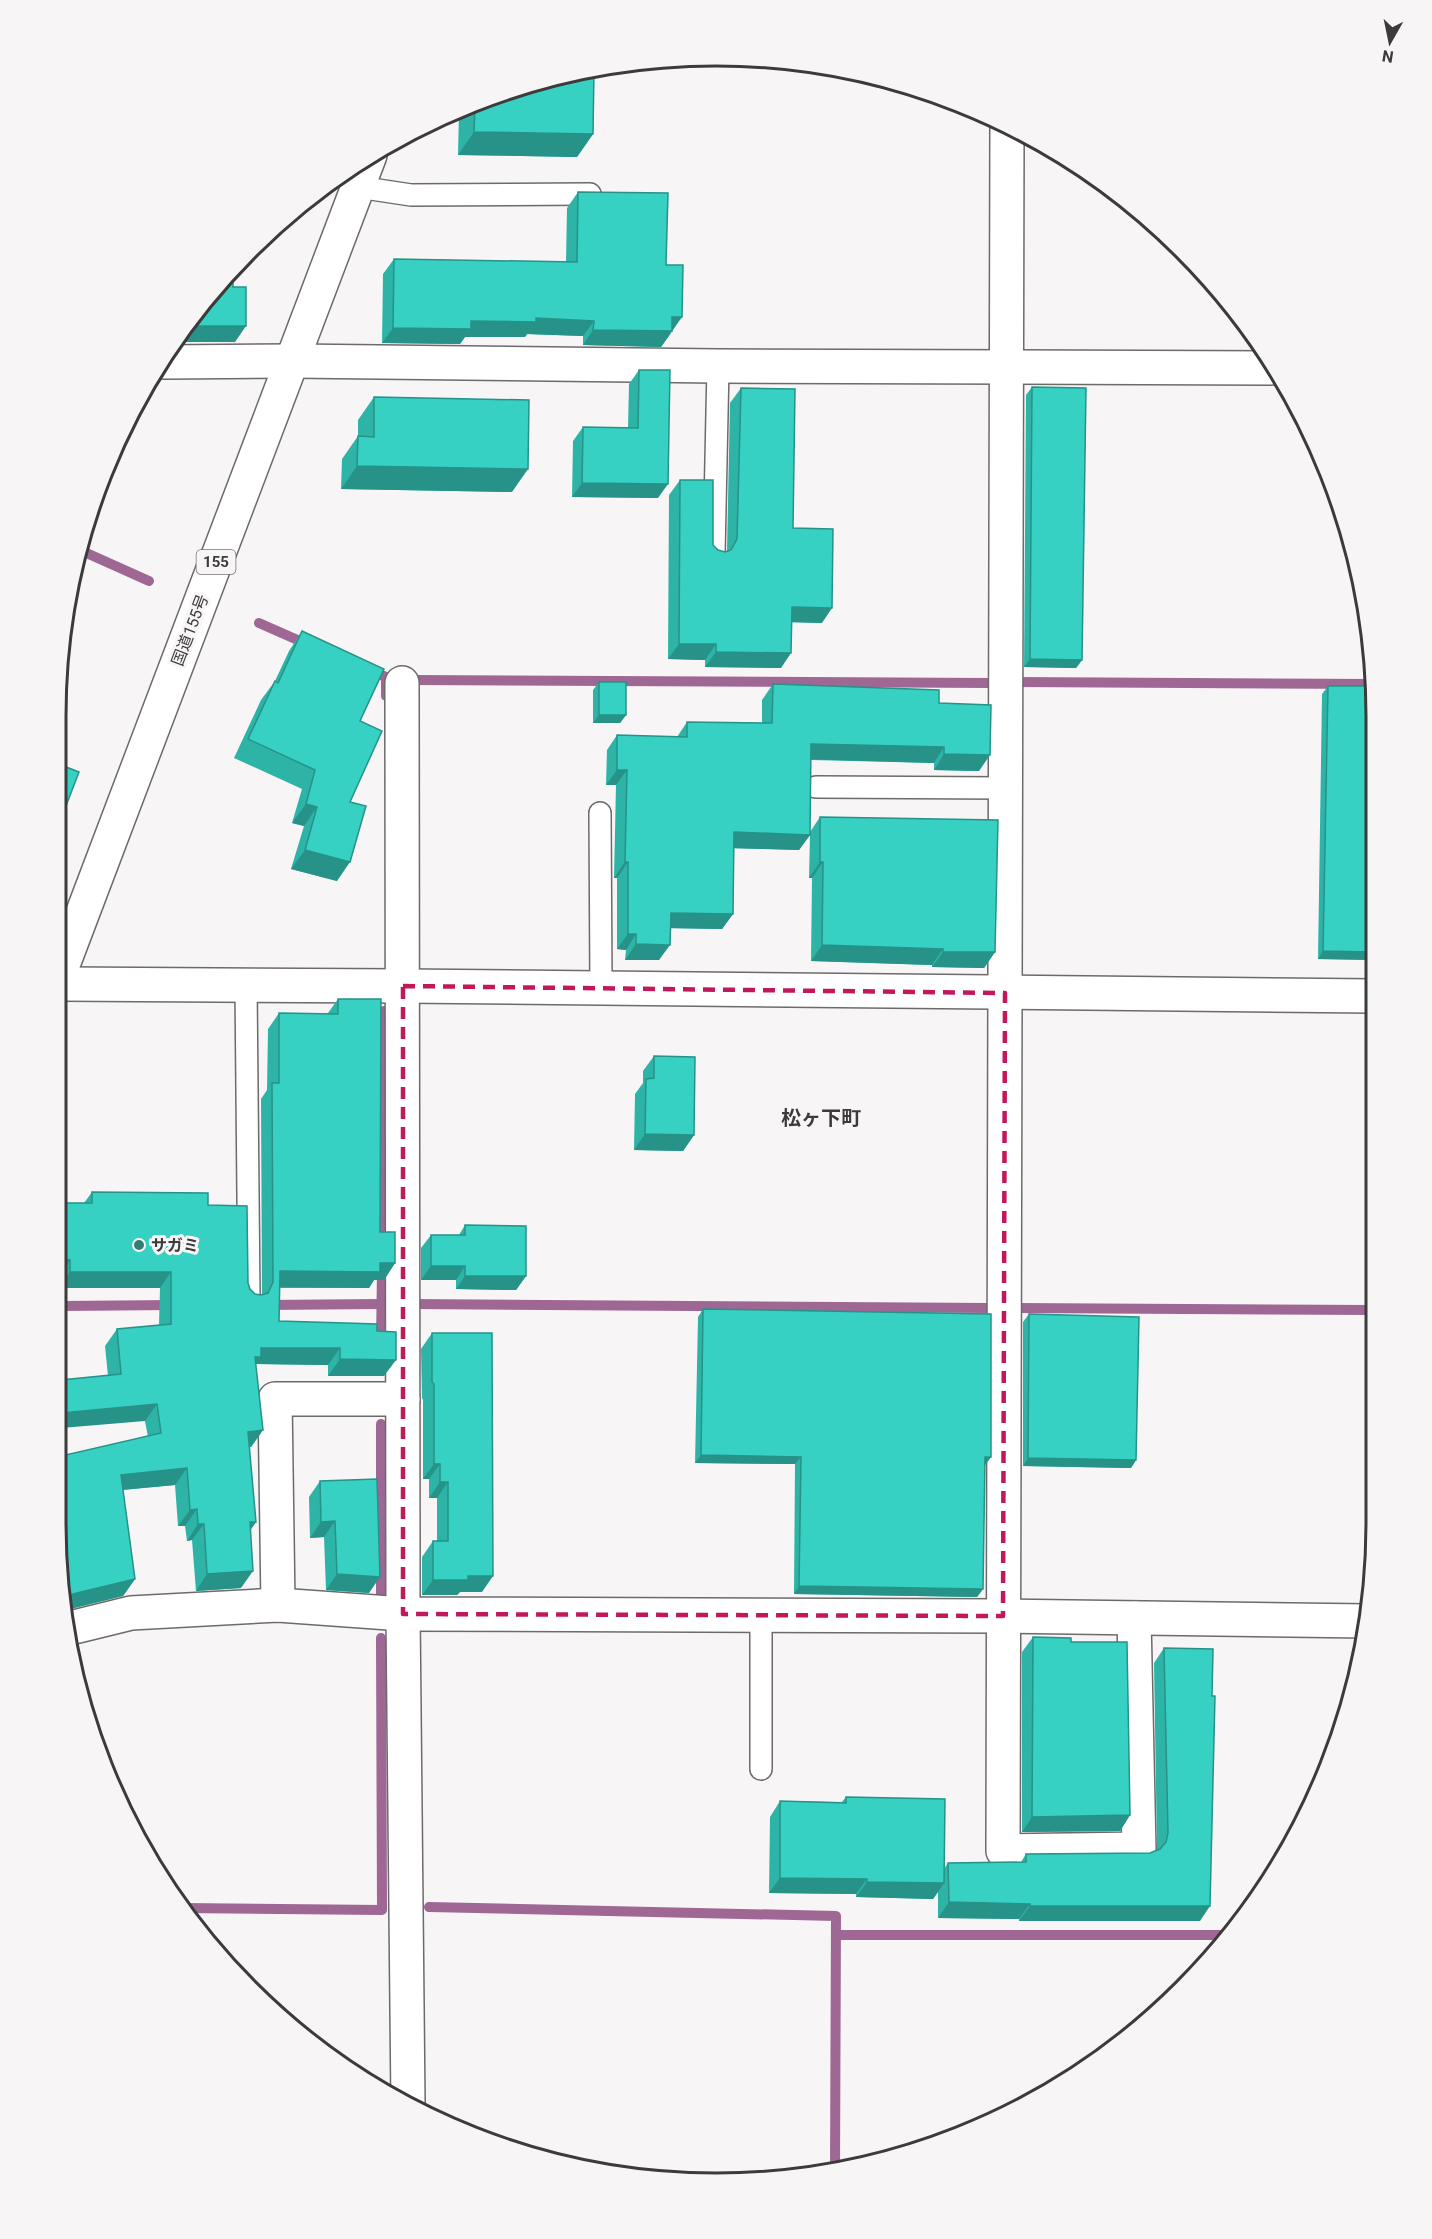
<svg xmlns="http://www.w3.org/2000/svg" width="1432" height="2239" font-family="Roboto,'Noto Sans JP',sans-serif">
<rect width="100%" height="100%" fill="#f8f5f7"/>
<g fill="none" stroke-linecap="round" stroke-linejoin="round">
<g stroke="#9e6794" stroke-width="10">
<path d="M82,551L149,581"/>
<path d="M259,623L309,645"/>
<path d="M368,670L386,677V696"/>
<path d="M413,680L990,683"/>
<path d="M1016,682L1375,684"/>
<path d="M382,1246L384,1011"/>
<path d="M411,1304L990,1308"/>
<path d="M265,1305L382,1304"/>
<path d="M61,1306L172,1305"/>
<path d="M1013,1308L1372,1310"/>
<path d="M381,1345L382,1268"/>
<path d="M381,1424V1599"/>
<path d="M429,1907L836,1916L835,2171"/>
<path d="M181,1908L382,1910L381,1638"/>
<path d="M836,1935H1231"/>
</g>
<defs>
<g id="lane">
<path d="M358,187L411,195L590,194"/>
<path d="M714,554L718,366"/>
<path d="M816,787L1005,788"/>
<path d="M600,813L601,988"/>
<path d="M246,985L249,1299"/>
<path d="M761,1769V1616"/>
</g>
<g id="street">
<path d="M1007,123L1003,1851L1139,1849L1134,1618"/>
<path d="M164,362L292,361L718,366L1271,368"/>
<path d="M402,683L403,1614L408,2105"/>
<path d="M61,984L403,986L1374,996"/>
<path d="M278,1605L275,1399H403"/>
<path d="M66,1629L131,1613L278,1605L403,1614L1003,1616L1368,1621"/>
</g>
<path id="highway" d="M61,970L370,155"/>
</defs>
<use href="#lane" stroke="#6d6a6c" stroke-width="24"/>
<use href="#street" stroke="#6d6a6c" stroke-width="36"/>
<use href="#highway" stroke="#6d6a6c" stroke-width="36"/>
<use href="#lane" stroke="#fff" stroke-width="21"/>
<use href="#street" stroke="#fff" stroke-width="33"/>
<use href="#highway" stroke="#fff" stroke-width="33"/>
</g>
<g fill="#2eb4a7">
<path d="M504,90L593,134L577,157L458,155L459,111Z"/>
<path d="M578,192L666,265L671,333L661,347L583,345V336L527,334L525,337H465L460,344L382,343L383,274L394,259L566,262L567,208Z"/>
<path d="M639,370L658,498L572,497L573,441L583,427L628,428L629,384Z"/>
<path d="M1032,387L1082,660L1076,668L1024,667L1026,395Z"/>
<path d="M741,388L793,528L822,623L792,622L781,668L705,667V660L668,659L669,495L680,480L713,545L718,550L725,552L727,551L730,403Z"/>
<path d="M374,397L512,492L341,489L342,459L358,436V420Z"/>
<path d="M302,631L360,721L350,802L337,881L291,869L304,826L292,823L302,789L234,758L261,700L275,681L289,651Z"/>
<path d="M599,682L626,715L620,723H593V690Z"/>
<path d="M773,684L939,703L979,771L934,770V763L811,760L810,832L820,817L995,952L984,968L932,967V965L811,961L812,878H809L810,835L799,850L734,848L733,914L722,929L671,928L659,960H625L626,950L617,949V878H614L616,785H606L607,750L617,735L677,737L687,722L762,723V700Z"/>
<path d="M1328,686H1375L1374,960L1318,959L1322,694Z"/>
<path d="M338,999L380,1232L395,1263L384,1280H374L369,1288H280L279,1321L377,1331L384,1376H328V1365L256,1364L255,1365L263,1430L251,1447H249L256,1522L250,1530L241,1588L196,1591L192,1540L187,1541L185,1526H178L175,1485L123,1490L135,1579L123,1596L62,1611L61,1456L148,1437L145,1421L108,1376L105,1346L117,1329L159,1325L160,1288H61V1203H84L92,1192L208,1205L248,1283L250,1289L255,1294L262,1295L261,1099L267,1090L268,1029L279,1013H328Z"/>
<path d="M654,1056L694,1135L683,1151L634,1150L635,1094L643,1083V1071Z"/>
<path d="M465,1225L526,1276L516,1290L456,1289V1280H421V1248L431,1235H459Z"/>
<path d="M703,1309L991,1457L985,1465L983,1589L977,1597L794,1594L795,1464L695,1463L698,1317Z"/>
<path d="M1029,1314L1136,1460L1131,1468L1023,1466V1322Z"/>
<path d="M432,1333L482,1592H460L457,1595H422V1557L433,1541H437V1498H429V1479H423V1400L422,1398L421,1349Z"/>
<path d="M320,1481L369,1593L326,1590L324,1537L310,1538L309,1497Z"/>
<path d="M1033,1637L1071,1642L1130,1815L1120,1831L1022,1832V1652Z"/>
<path d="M1164,1648L1200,1921H1019V1919L938,1918V1892L933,1899L856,1897V1894L769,1893L770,1817L780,1801L842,1802L846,1797L944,1869L948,1863L1021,1862L1026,1854L1150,1853L1157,1850L1154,1663Z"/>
</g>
<g fill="#269288">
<path d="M474,132L593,134L577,157L458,155Z"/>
<path d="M672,317H682L661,347L583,345L593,330Z"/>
<path d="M536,318L594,321L583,336L527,334L525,337H465L460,344L382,343L393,328L471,321Z"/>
<path d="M185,326H246L235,342H176Z"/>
<path d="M357,466L528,469L512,492L341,489Z"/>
<path d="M582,483L668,484L658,498L572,497Z"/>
<path d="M792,607L832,608L822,623L781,622Z"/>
<path d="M679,644H716L705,660L668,659Z"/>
<path d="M716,652L791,653L781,668L705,667Z"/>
<path d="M1030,659L1082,660L1076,668L1024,667Z"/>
<path d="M599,715H626L620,723H593Z"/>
<path d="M811,744L944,747L934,763L800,759Z"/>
<path d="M944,754L990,755L979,771L934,770Z"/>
<path d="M617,770H627L616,785H606Z"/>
<path d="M306,804L317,807L304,826L292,823Z"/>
<path d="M734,832L810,835L799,850L723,848Z"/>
<path d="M305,850L350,862L337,881L291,869Z"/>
<path d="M625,862H628L617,878H614Z"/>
<path d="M820,862H823L812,878H809Z"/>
<path d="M671,913L733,914L722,929L660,928Z"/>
<path d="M628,934H636L626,950L617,949Z"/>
<path d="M636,944L670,945L659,960H625Z"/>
<path d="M822,945L943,949L932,965L811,961Z"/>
<path d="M1323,951L1374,952V960L1318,959Z"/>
<path d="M943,952H995L984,968L932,967Z"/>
<path d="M645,1134L694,1135L683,1151L634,1150Z"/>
<path d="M61,1259L70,1260L61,1272Z"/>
<path d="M380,1263H395L384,1280H374L369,1288L271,1287L280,1271Z"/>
<path d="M431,1266H465L456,1280H421Z"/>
<path d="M70,1272H171L160,1288H61V1284Z"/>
<path d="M465,1276H526L516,1290L456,1289Z"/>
<path d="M261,1348H340L328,1365L256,1364L249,1374H243Z"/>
<path d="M340,1359L396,1360L384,1376H328Z"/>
<path d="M157,1404L145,1421L61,1428V1413Z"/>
<path d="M263,1430L251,1447L236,1448L248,1432Z"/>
<path d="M701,1455L801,1457L795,1464L695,1463Z"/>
<path d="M985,1457H991L985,1465Z"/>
<path d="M1028,1458L1136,1460L1131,1468L1023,1466Z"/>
<path d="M434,1464H440L429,1479H423Z"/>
<path d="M187,1468L175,1485L109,1491L121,1475Z"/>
<path d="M440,1482H448L437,1498H429Z"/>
<path d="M197,1509L185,1526H178L190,1510Z"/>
<path d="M335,1521L324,1537L310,1538L321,1522Z"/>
<path d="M250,1522H256L245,1538Z"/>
<path d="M198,1524H204L192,1540L187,1541Z"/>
<path d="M253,1571L241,1588L196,1591L207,1574Z"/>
<path d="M337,1574L380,1577L369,1593L326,1590Z"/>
<path d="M468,1576H493L482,1592H460L457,1595H422L433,1580Z"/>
<path d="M135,1579L123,1596L62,1611L61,1601L73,1594Z"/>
<path d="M799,1586L983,1589L977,1597L794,1594Z"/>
<path d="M1130,1815L1120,1831L1022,1832L1032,1817Z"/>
<path d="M780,1878L867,1879L856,1894L769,1893Z"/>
<path d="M867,1882L944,1883L933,1899L856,1897Z"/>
<path d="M949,1902L1030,1904L1019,1919L938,1918Z"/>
<path d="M1030,1906H1210L1200,1921H1019Z"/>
</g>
<g fill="#36d1c2" stroke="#269288" stroke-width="1.5">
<path d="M594,70L593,134L474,132L475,104L504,90Z"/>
<path d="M578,192L668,193L666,265H683L682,317H672V331L593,330L594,321L536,318V322L471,321V329L393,328L394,259L577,262Z"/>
<path d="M222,281L233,282V287H246V326H185L192,314Z"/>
<path d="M639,370H670L668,484L582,483L583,427L638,428Z"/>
<path d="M1032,387L1086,388L1082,660L1030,659Z"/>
<path d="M741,388L795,389L793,528L833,529L832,608L792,607L791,653L716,652V644H679L680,480H713V545L718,550L725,552L731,550L737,539Z"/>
<path d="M374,397L529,400L528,469L357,466L358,436L374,437Z"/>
<path d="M302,631L384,669L360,721L382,731L350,802L366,806L350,862L305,850L317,807L306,804L315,770L248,739L275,681L278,683Z"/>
<rect x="599" y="682" width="27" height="33"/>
<path d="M773,684L939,690V703L991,705L990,755L944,754V747L811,744L810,835L734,832L733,914L671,913L670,945L636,944V934H628V862H625L627,770H617V735L687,737V722L772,723Z"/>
<path d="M1328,686H1375L1374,952L1323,951Z"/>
<path d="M61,765L79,772L61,819Z"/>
<path d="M820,817L998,820L995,952H943V949L822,945L823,862H820Z"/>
<path d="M338,999H381L380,1232H395V1263H380V1272L280,1271L279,1321L377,1324V1331L396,1332V1360L340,1359V1348H261V1357H255L263,1430L248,1432L256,1522H250L253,1571L207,1574L204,1524H198L197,1509L190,1510L187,1468L121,1475L135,1579L73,1594L61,1601V1456L161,1433L157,1404L61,1413V1380L121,1374L117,1329L171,1324V1272H70V1260L61,1259V1203H92V1192L208,1193V1205L247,1206L248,1283L250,1289L255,1294L261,1295L268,1293L273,1282L272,1083H279V1013L338,1014Z"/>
<path d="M654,1056L695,1057L694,1135L645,1134L646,1079L654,1078Z"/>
<path d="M465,1225L526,1226V1276H465V1266H431V1235H465Z"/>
<path d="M703,1309L991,1314V1457H985L983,1589L799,1586L801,1457L701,1455Z"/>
<path d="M1029,1314L1139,1317L1136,1460L1028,1458Z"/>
<path d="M432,1333H492L493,1576H468V1580H433V1541H448V1482H440V1464H434V1384L432,1382Z"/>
<path d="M377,1479L380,1577L337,1574L335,1521L321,1522L320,1481Z"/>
<path d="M1033,1637L1071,1638V1642H1127L1130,1815L1032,1817Z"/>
<path d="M1164,1648L1213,1649L1212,1696H1215L1210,1906H1030V1904L949,1902L948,1863L1026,1862V1854L1150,1853L1160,1849L1166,1842L1168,1833Z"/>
<path d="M846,1797L945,1799L944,1883L867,1882V1879L780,1878V1801L846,1803Z"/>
</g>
<path fill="none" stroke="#c2185b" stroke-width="4.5" stroke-dasharray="12 8" stroke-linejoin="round" d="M403,986L1005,993L1003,1616L403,1614Z"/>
<circle fill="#357c73" stroke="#f8f5f7" stroke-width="2" cx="139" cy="1245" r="6"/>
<g text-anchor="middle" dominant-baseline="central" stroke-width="6" stroke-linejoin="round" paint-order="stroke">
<rect fill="#f8f5f7" stroke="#747374" stroke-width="1.5" x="196.5" y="550" width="39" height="24" rx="4.5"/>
<g font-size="15" font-weight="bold" fill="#3c3b3c">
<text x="216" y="562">155</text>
</g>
<g font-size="16" fill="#3c3b3c" stroke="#f8f5f7">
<text transform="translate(190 630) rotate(-69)">国道155号</text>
</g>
<g font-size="16" font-weight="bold" fill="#3c3b3c" stroke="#f8f5f7" text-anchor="start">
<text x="151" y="1245">サガミ</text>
</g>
<g font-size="20" font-weight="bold" fill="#3c3b3c" stroke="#f8f5f7">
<text x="821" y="1118">松ヶ下町</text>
</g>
</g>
<path d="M0 0H1432V2239H0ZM716 66H716A650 650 0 0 1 1366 716V1523A650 650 0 0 1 716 2173H716A650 650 0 0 1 66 1523V716A650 650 0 0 1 716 66Z" fill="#f8f5f7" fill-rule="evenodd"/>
<path fill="none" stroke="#3c3b3c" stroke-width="3" d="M716 66H716A650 650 0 0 1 1366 716V1523A650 650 0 0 1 716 2173H716A650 650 0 0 1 66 1523V716A650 650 0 0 1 716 66Z"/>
<g transform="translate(1390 42) rotate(189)" stroke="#f8f5f7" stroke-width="4.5" paint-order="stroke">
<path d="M0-4.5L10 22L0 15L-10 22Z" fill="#3c3b3c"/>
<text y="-9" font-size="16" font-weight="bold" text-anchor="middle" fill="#3c3b3c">N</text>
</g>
</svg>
